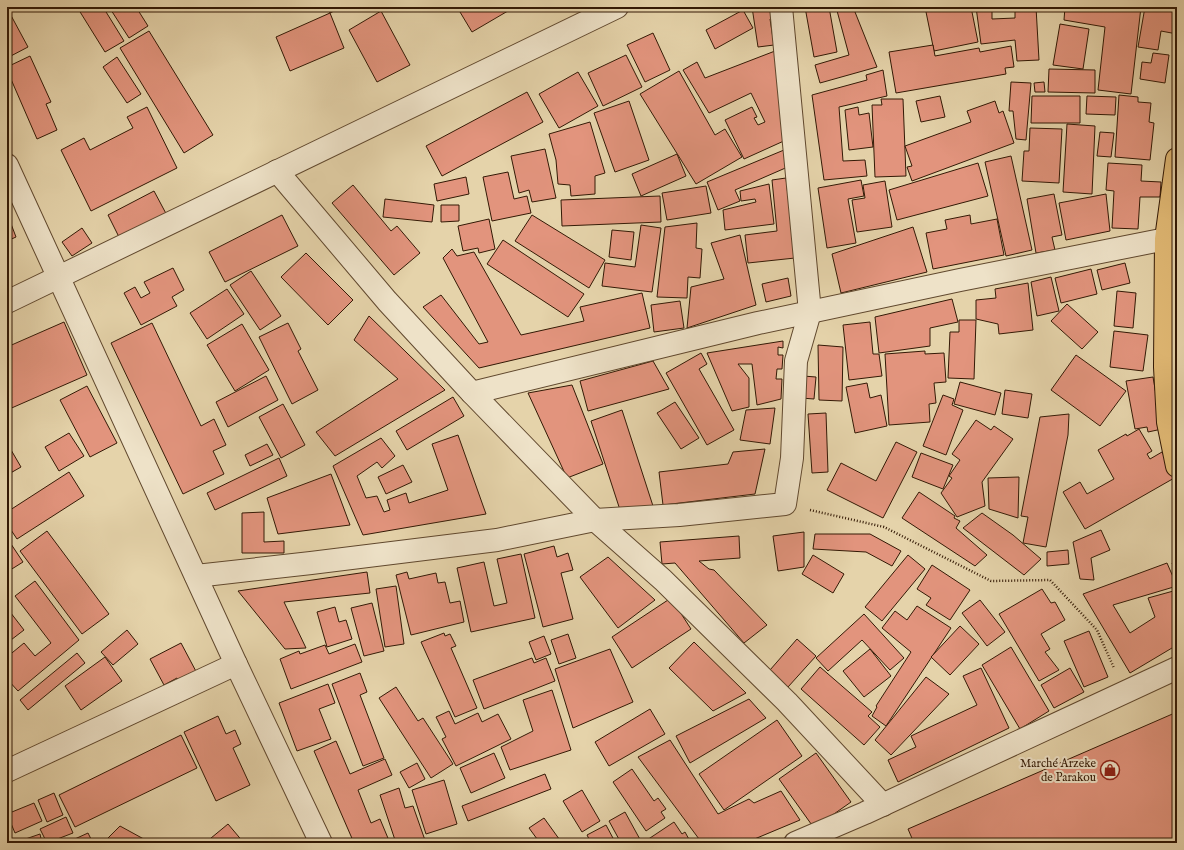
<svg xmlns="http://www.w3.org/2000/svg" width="1184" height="850" font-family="'IM FELL English',serif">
<rect width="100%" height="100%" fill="#e5d3aa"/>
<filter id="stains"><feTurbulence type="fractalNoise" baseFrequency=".005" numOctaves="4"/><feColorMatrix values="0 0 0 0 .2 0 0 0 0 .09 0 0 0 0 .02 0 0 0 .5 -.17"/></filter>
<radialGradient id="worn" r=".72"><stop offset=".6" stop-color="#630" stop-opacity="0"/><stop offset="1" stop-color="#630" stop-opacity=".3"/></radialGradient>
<g fill="#e2947d" stroke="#331905">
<path d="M77,7H103L124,41L105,52Z"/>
<path d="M115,7H136L148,26L129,38L111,10Z"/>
<path d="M327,7H342L330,13Z"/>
<path d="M457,7H513V8L472,32Z"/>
<path d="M752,7H773L775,18L770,19L774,45L758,47Z"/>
<path d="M805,7H829L837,52L814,57Z"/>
<path d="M836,7H853L877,67L820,83L815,65L849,55Z"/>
<path d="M925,7H971L978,42L934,51Z"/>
<path d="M976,7H992V19L1015,18V7H1036L1039,60L1017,61L1015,40L981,44Z"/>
<path d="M1065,7H1141L1131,94L1098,90L1105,27L1064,20Z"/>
<path d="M1145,7H1177V34L1161,31L1158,50L1138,47Z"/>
<path d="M7,8L28,47L7,58Z"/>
<path d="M743,10L753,28L715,49L706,30Z"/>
<path d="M381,11L410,65L377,82L349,30Z"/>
<path d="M330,13L344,48L290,71L276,37Z"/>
<path d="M1060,24L1089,29L1083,69L1053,65Z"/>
<path d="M149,31L213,135L184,153L120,48Z"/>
<path d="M653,33L670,70L645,82L627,45Z"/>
<path d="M933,45L935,56L979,48L980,52L1011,46L1014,67L1005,68L1006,74L896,93L889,52Z"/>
<path d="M775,51L786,140L744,159L725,120L752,107L757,117L754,118L758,125L765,122L751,93L709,113L683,70L697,62L705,78Z"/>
<path d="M1153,53L1169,55L1165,83L1140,79L1142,62L1151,63Z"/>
<path d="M626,55L642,87L603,106L588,73Z"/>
<path d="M30,56L51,102L46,104L57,130L37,139L7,70V67Z"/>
<path d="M117,57L141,94L127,103L103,67Z"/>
<path d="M1049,69L1095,70V93L1048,92Z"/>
<path d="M883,70L887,96L839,107L843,161L865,160L867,176L824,180L812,95L867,80L866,75Z"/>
<path d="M679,71L715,135L725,129L742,157L696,184L640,94Z"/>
<path d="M578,72L598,106L559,128L539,94Z"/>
<path d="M1011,82L1031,83L1026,140L1016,139L1013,111H1009Z"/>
<path d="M1044,82L1045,92H1035L1034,83Z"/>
<path d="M527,92L543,122L442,176L426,146Z"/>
<path d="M1119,95L1138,97V102L1151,103L1149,122L1154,123L1150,160L1115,157Z"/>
<path d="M940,96L945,117L921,122L916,101Z"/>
<path d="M1032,96H1080V123H1031Z"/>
<path d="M1087,96L1116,97L1115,115L1086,114Z"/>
<path d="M881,99H903L906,176L875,177L872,105H882Z"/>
<path d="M629,101L649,160L615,172L594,113Z"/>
<path d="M995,101L999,113L1003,111L1014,143L912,181L907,167L912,166L905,146L971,122L967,111Z"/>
<path d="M147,107L177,168L91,211L61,150L84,138L90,150L133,128L127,117Z"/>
<path d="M858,107L859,115L869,113L873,147L849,150L845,110Z"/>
<path d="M590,122L605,173L595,176V194L571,196L570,185L558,184L556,160L549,134Z"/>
<path d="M1067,124L1095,126L1092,194L1063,192Z"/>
<path d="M1030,128L1062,129L1059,183L1022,181L1024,151H1029Z"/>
<path d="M1100,132L1114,133L1111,157L1097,156Z"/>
<path d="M545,149L556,198L532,202L529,190L519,193L511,156Z"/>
<path d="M784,150L790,166L735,190L740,201L718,210L707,182Z"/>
<path d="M677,154L686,176L641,196L632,174Z"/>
<path d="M1011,156L1032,250L1006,256L985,162Z"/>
<path d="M978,163L988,196L897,220L889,190Z"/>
<path d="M1108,163L1142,165L1141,181L1161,182L1160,197H1140L1138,229L1112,228L1114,191L1106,190Z"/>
<path d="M508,172L514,199L527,196L531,213L492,221L483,177Z"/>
<path d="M466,177L469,194L437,201L434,184Z"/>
<path d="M786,178L795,258L748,263L745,235L777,231L772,180Z"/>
<path d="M861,180L864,196L848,199L856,243L827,248L818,188Z"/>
<path d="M885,181L892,227L857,232L852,200L865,198L863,185Z"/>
<path d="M769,184L774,224L725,230L723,210L756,202L755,199L741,201L740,191Z"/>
<path d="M353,185L391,231L397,226L420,253L394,275L332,203Z"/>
<path d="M706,186L711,213L667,220L662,193Z"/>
<path d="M154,191L170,221L123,245L108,215Z"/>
<path d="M1054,194L1062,235L1052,237L1055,250L1036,253L1027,199Z"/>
<path d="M1106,194L1110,231L1066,240L1059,203Z"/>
<path d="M660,196L661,222L562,226L561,200Z"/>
<path d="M385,199L434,205L432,222L383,217Z"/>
<path d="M441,205H459V221L441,222Z"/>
<path d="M282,215L298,246L225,282L209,252Z"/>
<path d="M532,215L605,260L589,288L515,241Z"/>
<path d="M970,215L971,224L997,219L1004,255L933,269L926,233L947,229L945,220Z"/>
<path d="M8,216L16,237L7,241V217Z"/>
<path d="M489,219L495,249L479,253L478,248L463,251L458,226Z"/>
<path d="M697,223L696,248L702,249L700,278L688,277L687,298L657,297L665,227Z"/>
<path d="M641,225L661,228L652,292L602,286L605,263L635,267Z"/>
<path d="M913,227L927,272L841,293L832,254Z"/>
<path d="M82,228L92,243L72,256L62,242Z"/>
<path d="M612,230L634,232L631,260L609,257Z"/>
<path d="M740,235L756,305L687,328L691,287L724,279L711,243Z"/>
<path d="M503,240L584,294L568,317L487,264Z"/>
<path d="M452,249L457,256L474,252L521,335L584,321L580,307L642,293L650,328L479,368L423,307L441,295L479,344L488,342L443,258Z"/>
<path d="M306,253L353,300L328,325L281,277Z"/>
<path d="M1125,263L1130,283L1102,290L1097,270Z"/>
<path d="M173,268L184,290L172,297L177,306L141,325L124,293L135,287L141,298L150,293L144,282Z"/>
<path d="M1091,269L1097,294L1061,303L1055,278Z"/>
<path d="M251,271L281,316L260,330L230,285Z"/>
<path d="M1051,277L1059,311L1037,316L1031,282Z"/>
<path d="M788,278L791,296L766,302L762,284Z"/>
<path d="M1028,283L1033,330L999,334L998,324L976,319V300L996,298L995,289Z"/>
<path d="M227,289L244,314L207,339L190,313Z"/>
<path d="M1117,291L1136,293L1133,328L1114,326Z"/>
<path d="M952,299L958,322L930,328V346L879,353L875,317Z"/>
<path d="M680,301L684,328L654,332L651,305Z"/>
<path d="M1067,304L1098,332L1082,349L1051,321Z"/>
<path d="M369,316L445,390L335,456L316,432L398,379L354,340Z"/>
<path d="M959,320H976L974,379L948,378L950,332H959Z"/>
<path d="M64,322L87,375L7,410V347Z"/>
<path d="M870,322L873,354H879L882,376L849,380L843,325Z"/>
<path d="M152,323L201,426L214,419L226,445L213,451L224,474L183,494L111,343Z"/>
<path d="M288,323L301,349L298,351L318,390L292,404L259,337Z"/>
<path d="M242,324L269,370L235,391L207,345Z"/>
<path d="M1114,331L1148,335L1143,371L1110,367Z"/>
<path d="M783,341V348L778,347V355H783L782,369H777L776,379H782L781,399L757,405L752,364H738L749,378V407L732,411L707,353Z"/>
<path d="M818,345L843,347L842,401L819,400Z"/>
<path d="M925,351V354L944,353L946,382L934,383L936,403L929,404L930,422L889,425L885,354Z"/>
<path d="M701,353L707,364L699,369L734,430L707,445L666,373Z"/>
<path d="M1076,355L1126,391L1100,426L1051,390Z"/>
<path d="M653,361L669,389L588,411L580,381Z"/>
<path d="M266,376L278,400L228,427L216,402Z"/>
<path d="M803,376L816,377L814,399L801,398Z"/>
<path d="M1153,377L1162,429L1148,432L1147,427L1135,429L1126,381Z"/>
<path d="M960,382L1001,393L995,415L954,404Z"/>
<path d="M867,383L870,398L881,395L887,426L855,433L846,387Z"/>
<path d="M572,385L603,464L567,478L528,393Z"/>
<path d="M87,386L117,443L90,457L60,400Z"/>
<path d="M1005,390L1032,394L1028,418L1002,414Z"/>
<path d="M943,395L954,399L952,405L963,410L946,455L923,446Z"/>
<path d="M453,397L464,416L407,450L396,431Z"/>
<path d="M675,402L699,438L681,449L657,413Z"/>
<path d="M283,404L305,445L281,458L259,417Z"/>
<path d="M775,408L770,444L740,440L746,410Z"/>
<path d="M622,410L653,506L622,516L591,421Z"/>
<path d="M826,413L828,472L812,473L808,414Z"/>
<path d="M1069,414L1068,435L1046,547L1023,543L1028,517L1021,516L1040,417Z"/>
<path d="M976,420L991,430L994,426L1013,439L982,482L985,506L957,517L941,493L952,478L949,476L960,460L952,454Z"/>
<path d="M1139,429L1152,451L1147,454L1150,459L1162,452L1176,477L1085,529L1063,492L1080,482L1087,494L1114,479L1098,450L1126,434L1127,436Z"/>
<path d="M69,433L84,456L59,471L45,447Z"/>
<path d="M458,435L486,514L363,535L333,466L381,438L395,456L382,468L377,462L357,476L366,498L377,496L384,512L390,510L387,500L406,493L409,503L448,490L432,444Z"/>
<path d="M896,442L917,452L883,518L827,490L841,463L876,481Z"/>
<path d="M7,443L21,467L7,475Z"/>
<path d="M267,444L273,455L250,466L245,455Z"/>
<path d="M765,449L755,494L663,505L659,472L728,464L733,452Z"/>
<path d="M921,453L953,465L943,489L912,477Z"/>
<path d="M279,458L287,476L215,510L207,493Z"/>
<path d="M403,465L412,482L386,494L378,477Z"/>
<path d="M69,472L84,496L17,539L7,524V512Z"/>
<path d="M331,474L350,525L278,534L267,498Z"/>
<path d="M1019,477L1018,518L989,509L988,478Z"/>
<path d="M919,492L955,516L954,518L960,521L956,528L987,555L975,566L902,518Z"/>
<path d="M264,512V542L284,541V553H242V513Z"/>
<path d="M982,513L1013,535L1041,559L1024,575L963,528Z"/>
<path d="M1101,530L1110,550L1091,558L1094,580L1080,579L1073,542Z"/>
<path d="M47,531L109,614L82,634L20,551Z"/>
<path d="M804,532V567L778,571L773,536Z"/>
<path d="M815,534H870L901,551L892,566L866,552L813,549Z"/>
<path d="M739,536L740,558L699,561L709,569L714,570L767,625L744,643L675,563L662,564L660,542Z"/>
<path d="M7,538L23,562L7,572Z"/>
<path d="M554,546L557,557L568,553L573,570L561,573L573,619L543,627L524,554Z"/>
<path d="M1068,550L1069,564L1047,566V552Z"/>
<path d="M521,554L535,618L471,632L457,568L484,562L494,606L507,603L497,559Z"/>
<path d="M813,555L844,574L833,593L802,574Z"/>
<path d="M908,555L925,569L882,621L865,607Z"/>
<path d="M608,557L655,600L618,628L580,577Z"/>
<path d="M1177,561V576L1172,563Z"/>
<path d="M1167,563L1177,586L1113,605L1130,633L1155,617L1148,598L1177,590V645L1130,673L1083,594Z"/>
<path d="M932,565L970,590L950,620L926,605L931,598L917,589Z"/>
<path d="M367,572L370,593L284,602L306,648L285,649L238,591Z"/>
<path d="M407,572L409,579L436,573L438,583L445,582L450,603L460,601L464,622L411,635L396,575Z"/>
<path d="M35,581L79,640L18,691L7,679V657L24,643L35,656L51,643L15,596Z"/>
<path d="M396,586L404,644L385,647L376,589Z"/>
<path d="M1042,589L1051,603L1055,602L1065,620L1041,634L1050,649L1045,652L1059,670L1039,681L999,614Z"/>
<path d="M671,598L691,629L632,668L612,637Z"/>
<path d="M980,600L1005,632L987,646L962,613Z"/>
<path d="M372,603L384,651L364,656L351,608Z"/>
<path d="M917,606L951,628L886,726L872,716L877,707L876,706L911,652L882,628L895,611L907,620Z"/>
<path d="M335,607L339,622L346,620L352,639L327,647L317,612Z"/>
<path d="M7,608L24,630L7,643Z"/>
<path d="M864,614L904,658L890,670L862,640L828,671L816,658Z"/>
<path d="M960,626L979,644L950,675L931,657Z"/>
<path d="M127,630L138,644L113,665L101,652Z"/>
<path d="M1089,631L1108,677L1084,687L1064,641Z"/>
<path d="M444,633L445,636L450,634L456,646L451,648L477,708L455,717L421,642Z"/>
<path d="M568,634L576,658L559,664L551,640Z"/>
<path d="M544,636L551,654L536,660L529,642Z"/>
<path d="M797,639L816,656L788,687L770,670Z"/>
<path d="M694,642L746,693L713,711L669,668Z"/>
<path d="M181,643L199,677L181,686L177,678L164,685L150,659Z"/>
<path d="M355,644L362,662L291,689L280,659L299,651L300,654L325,645L329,654Z"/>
<path d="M1011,647L1049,711L1020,729L982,665Z"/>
<path d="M610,649L633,702L573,728L555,669Z"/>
<path d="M870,649L891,676L864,697L843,671Z"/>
<path d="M77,653L85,663L28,710L20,700Z"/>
<path d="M105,657L122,681L81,710L65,686Z"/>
<path d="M532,658L534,663L546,658L555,681L484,709L473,680Z"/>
<path d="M820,667L872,712L868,716L880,727L864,745L801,689Z"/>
<path d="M981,668L1009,728L898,782L888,760L916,747L911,736L977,705L963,676Z"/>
<path d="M1070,668L1084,692L1054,708L1041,685Z"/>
<path d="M360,673L367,692L360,695L384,758L363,766L332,684Z"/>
<path d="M926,677L949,694L891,755L875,740Z"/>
<path d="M328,684L335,703L319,709L331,739L297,751L279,703Z"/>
<path d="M396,687L418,721L423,718L453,764L431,778L379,698Z"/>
<path d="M7,690L11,696L7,699Z"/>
<path d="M552,690L571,750L510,770L501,747L533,731L523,700Z"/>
<path d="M749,699L766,718L690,763L676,736Z"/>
<path d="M650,709L665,734L609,766L595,742Z"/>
<path d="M449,711L455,724L478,713L482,722L498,714L511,739L456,766L442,739L446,737L436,717Z"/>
<path d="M1177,712V843H914L908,829Z"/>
<path d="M218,716L226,734L235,730L241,744L233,748L250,785L216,801L184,732Z"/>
<path d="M777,720L802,756L724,810L699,774Z"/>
<path d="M181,735L197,768L75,827L59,795Z"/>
<path d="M670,740L718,814L749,799L754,803L781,791L800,820L745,843H702L638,757Z"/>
<path d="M336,741L350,774L385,759L392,775L358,790L371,823L380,819L390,843H354L314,751Z"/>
<path d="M494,753L505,778L471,793L460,768Z"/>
<path d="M816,753L851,802L814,828L779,779Z"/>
<path d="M417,763L425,779L409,788L400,772Z"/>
<path d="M632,769L654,801L658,798L666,809L661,812L665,818L646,831L613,782Z"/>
<path d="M545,774L551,789L468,821L462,806Z"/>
<path d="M444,780L457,824L426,834L412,790Z"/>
<path d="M399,788L405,808L413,806L426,843H396L380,795Z"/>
<path d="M582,790L600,821L582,832L563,801Z"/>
<path d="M54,793L63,815L47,822L38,800Z"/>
<path d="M34,803L42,821L15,833L7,814Z"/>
<path d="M625,812L642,843H621L609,821Z"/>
<path d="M66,817L73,833L47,843L40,829Z"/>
<path d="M544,818L562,843H540L529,828Z"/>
<path d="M674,822L682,834L685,832L691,843H645L644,842Z"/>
<path d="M7,823L11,832L7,834Z"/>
<path d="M228,824L244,843H205Z"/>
<path d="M606,825L614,840L610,843H591L587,835Z"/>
<path d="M120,826L151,843H103Z"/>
<path d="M88,833L93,843H66Z"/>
<path d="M40,834L42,843H14Z"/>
<path d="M897,839L898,843H888Z"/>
</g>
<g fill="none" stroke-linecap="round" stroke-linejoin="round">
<defs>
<g id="street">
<path d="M7,165L236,664L321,843"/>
<path d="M277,171L387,301L472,393L595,520L663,580L787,702L883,805"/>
<path d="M7,302L617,7"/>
<path d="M472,393L758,323L960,280L1166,239"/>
<path d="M196,576L311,563L497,540L595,520L679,515L785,504L792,458L796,361L810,312L781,7"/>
<path d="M7,771L236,664"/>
<path d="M795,843L865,813L1177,668"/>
</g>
<path id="primary" d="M1177,159L1166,239L1165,367L1168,422L1177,466"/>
</defs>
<use href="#street" stroke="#60482e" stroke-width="24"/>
<use href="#primary" stroke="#331905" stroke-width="24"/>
<path stroke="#331905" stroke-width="2.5" stroke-dasharray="1 2" stroke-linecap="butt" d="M810,510L884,527L991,581L1050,580L1097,630L1114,668"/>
<use href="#street" stroke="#eee2c8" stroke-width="22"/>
<use href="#primary" stroke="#e2ba75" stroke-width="22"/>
</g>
<defs>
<symbol id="shop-ring" viewBox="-11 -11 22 22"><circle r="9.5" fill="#eee2c8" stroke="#8f2418" stroke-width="1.5"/><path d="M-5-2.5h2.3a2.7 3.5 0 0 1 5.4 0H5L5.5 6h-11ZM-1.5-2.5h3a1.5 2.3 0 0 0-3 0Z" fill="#8f2418"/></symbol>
</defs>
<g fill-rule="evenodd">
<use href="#shop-ring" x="1099" y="759" width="22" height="22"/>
</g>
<g text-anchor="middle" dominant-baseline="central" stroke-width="4" stroke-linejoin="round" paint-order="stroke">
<g font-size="12" fill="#331905" stroke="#eee2c8" text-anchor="end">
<text x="1096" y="763">Marché Arzeke<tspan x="1096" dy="14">de Parakou</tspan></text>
</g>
</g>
<rect width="1184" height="850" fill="none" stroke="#e5d3aa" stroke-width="24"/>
<rect x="8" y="8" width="1168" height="834" fill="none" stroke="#331905" stroke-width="2"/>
<rect x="12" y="12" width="1160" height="826" fill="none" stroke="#331905"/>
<rect width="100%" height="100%" filter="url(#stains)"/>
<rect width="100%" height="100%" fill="url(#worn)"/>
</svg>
